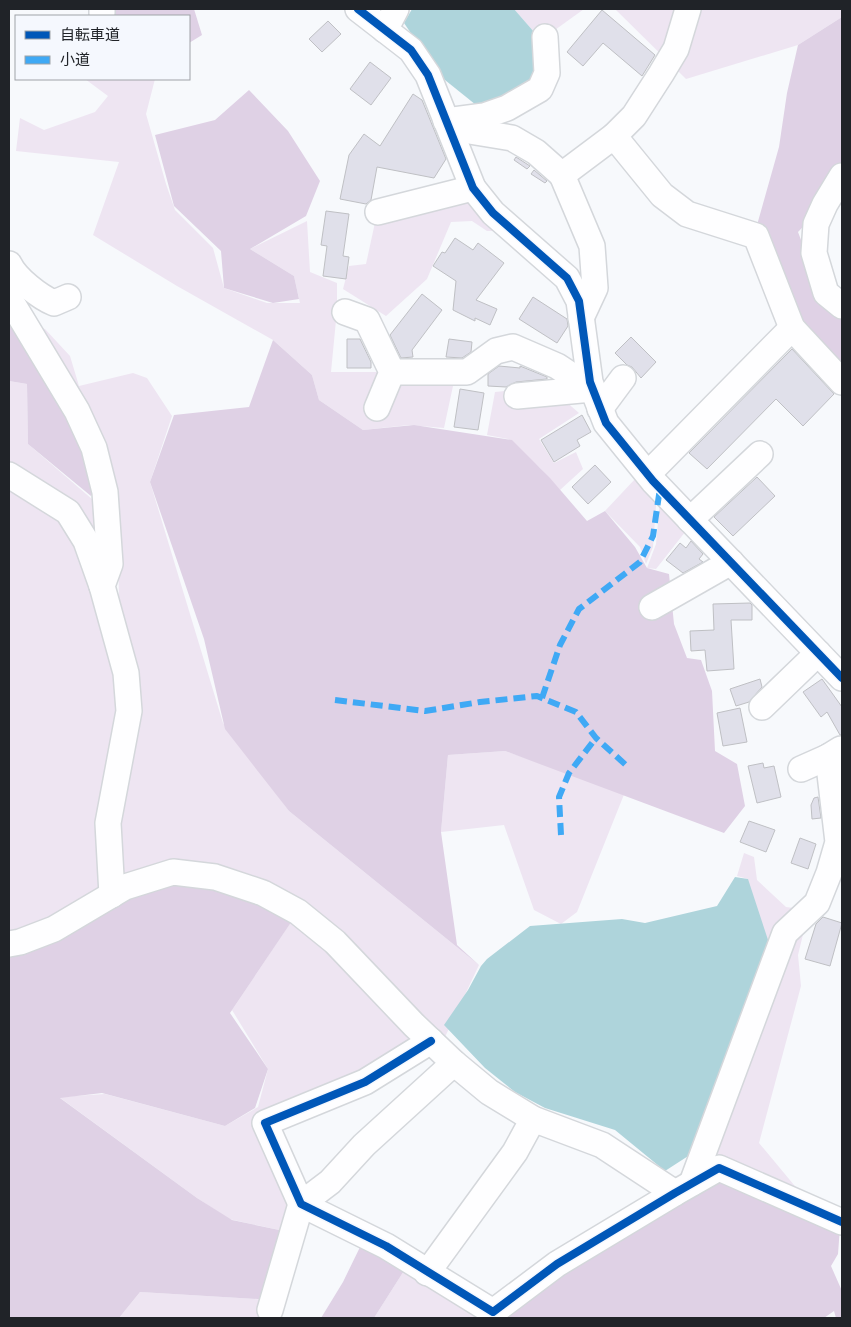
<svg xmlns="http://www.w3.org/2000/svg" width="851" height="1327" font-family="Rubik,'Noto Sans JP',sans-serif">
<rect width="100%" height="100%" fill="#f7f9fc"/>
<g fill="#eee5f2">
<path d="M514,9H584L541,40Z"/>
<path d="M615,9H842V17L798,45L686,79Z"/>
<path d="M85,79H155L146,114L166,184L175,210L213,248L224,288L267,303H300L294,276L250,249L307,221L310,272L337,283V310L331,372H456L444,428L409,425L363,430L319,400L312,375L273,340L177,286L93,235L119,162L16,151L20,118L44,130L95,112L108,96Z"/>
<path d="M468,198L496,231H487L472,221L451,222L427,279L386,316L343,289L349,266L366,264L376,218Z"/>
<path d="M24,324L45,329L70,356L79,386L133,373L147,378L172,416L150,482L223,723L289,811L479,965L445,1037L393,1003L423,1042L256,1121L295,1203L284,1231L229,1219L197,1198L59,1097L105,1094L225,1126L258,1107L268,1069L232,1010L295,916L291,898L123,876L120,833L136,701L119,601L118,546Z"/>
<path d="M9,381L27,384L28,444L100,506L104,559L9,465Z"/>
<path d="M549,387L579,413L539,439L554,463L576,452L583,469L560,490L540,468L508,439L487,435L495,392Z"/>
<path d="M9,473L73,529L98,606L121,707L112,895L9,943Z"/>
<path d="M636,478L657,492L653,547L646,564L640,547L605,511Z"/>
<path d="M660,500L689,527L656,569L647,568L656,544Z"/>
<path d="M505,751L625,792L577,912L561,924L534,910L504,825L441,832L448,755Z"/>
<path d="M744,853L754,857L757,880L786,907L809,910L798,955L801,986L759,1143L799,1191L700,1156L748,879L737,876Z"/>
<path d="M407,1266L490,1318H374Z"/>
<path d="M140,1292L271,1300L264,1318H119Z"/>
</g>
<g fill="#dfd1e5">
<path d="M106,9H194L202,35L189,43V16H107Z"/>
<path d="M842,17V186L798,232L818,285L842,304V376L794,315L757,225L779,147L787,93L798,45Z"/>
<path d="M249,90L288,131L320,181L306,216L250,249L294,276L299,299L273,303L224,288L221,251L174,206L155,135L215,120Z"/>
<path d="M9,298L102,478L91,496L28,444L27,384L9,381Z"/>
<path d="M273,340L312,375L319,400L363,430L414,425L512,440L550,478L587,521L605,511L635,547L647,568L669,574L674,624L687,658L701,660L712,691L715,751L737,764L745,806L724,833L505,751L448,755L441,832L457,945L479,965L289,811L225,729L204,639L150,482L174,415L249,407Z"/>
<path d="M173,872L298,912L230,1013L268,1069L255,1108L225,1126L102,1093L60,1098L197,1198L232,1220L284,1231L273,1300L140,1292L119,1318H9V944Z"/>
<path d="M719,1168L840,1227L838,1254L831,1266L842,1291V1318H836L834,1311L824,1318H496Z"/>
<path d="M362,1243L407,1266L374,1318H321L343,1282Z"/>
</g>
<g fill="#aed4db">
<path d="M412,9H514L541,40L547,73L486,113L440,76L404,23Z"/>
<path d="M735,877L748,879L770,946L699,1149L665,1171L615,1130L545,1108L515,1092L485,1068L444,1025L468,990L481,966L487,959L530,926L622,919L645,923L717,906Z"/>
</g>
<g fill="#e0e0ea" stroke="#bfc0c4">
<path d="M602,10L655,55L642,76L603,43L583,66L567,52Z"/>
<path d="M328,21L341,34L322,52L309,39Z"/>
<path d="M370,62L391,78L371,105L350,89Z"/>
<path d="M413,94L422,100L446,159L434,178L377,167L371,200L366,204L340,199L349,155L364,134L380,146Z"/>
<path d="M516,157L530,166L527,169L514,160Z"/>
<path d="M534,170L547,181L545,183L531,174Z"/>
<path d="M326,211L349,214L343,256L349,257L346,279L323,276L327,246L321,245Z"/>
<path d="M455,238L473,250L478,243L504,263L476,300L497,309L490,325L475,318V321L453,310L456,281L433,266L442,252L445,253Z"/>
<path d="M422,294L442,310L412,350L413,357L401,358L390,335Z"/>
<path d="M533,297L567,319L568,326L557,343L519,319Z"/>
<path d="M631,337L656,362L641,378L632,367L627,365L615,353Z"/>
<path d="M347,339H360L371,362V368H347Z"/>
<path d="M449,339L472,342L471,352L462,358L446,357Z"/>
<path d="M792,349L834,394L803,426L776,399L707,469L689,453Z"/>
<path d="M499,366L520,368V366L547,377V379L516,382L506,387L488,386V374Z"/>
<path d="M460,389L484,393L478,430L454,427Z"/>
<path d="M582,415L591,432L577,440L580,446L554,462L541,440Z"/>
<path d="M595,465L611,482L588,504L572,487Z"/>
<path d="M757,477L775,496L733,536L714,517Z"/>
<path d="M691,541L703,554L699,559L703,562L683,573L666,560L680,543L686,548Z"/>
<path d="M750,603L752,605V620H731L734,669L707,671L705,650L691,651L690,631L714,630L713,604Z"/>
<path d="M760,679L762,687L749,702L736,706L730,689Z"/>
<path d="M822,679L842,707V735H840L827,712L821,717L803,692Z"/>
<path d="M740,708L747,742L723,746L717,713Z"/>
<path d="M763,763L764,768L774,766L781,797L757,803L748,766Z"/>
<path d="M818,797L821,818L812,819L811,805L814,798Z"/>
<path d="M749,821L775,830L766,852L740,842Z"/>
<path d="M800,838L816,844L808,869L791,863Z"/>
<path d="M823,917L842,923L830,966L805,959L816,924Z"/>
</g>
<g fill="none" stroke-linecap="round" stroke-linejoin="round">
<defs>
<g id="minor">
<path d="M102,9V13"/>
<path d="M358,9L411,50L428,75L473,188L493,213L567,278L579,301L590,382L606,423L653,481L842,678"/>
<path d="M385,30L396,9"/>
<path d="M446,121L484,116L507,108L540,89L547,73L545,37"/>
<path d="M451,128L512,138L536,152L562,175"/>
<path d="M614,136L634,116L661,74L676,49L688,9"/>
<path d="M842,176L825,204L816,224L814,253L826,293L842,306"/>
<path d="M378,212L473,188"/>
<path d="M9,264C16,279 40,297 54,303L68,297"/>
<path d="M9,298L77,411L94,448L105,492L110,564L102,586L126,673L129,711L108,823L112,895"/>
<path d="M345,312L367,320L392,372L377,408"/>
<path d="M581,318L595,288L592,246L562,175L614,136L662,195L687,214L756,236L792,328L842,382"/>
<path d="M392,372H467L496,351L513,347L557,366L592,389"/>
<path d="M517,396L592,389"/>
<path d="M600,409L623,378"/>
<path d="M648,474L792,328"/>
<path d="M9,475L68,512L86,541L102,586"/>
<path d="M690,520L760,454"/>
<path d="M652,607L731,562"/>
<path d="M762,707L818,653"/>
<path d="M801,769L828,757L841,749"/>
<path d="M9,944L20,942L54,929L125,887L173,872L215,877L263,893L298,912L335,942L414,1025L454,1063L489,1092L533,1119L602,1145L675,1193"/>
<path d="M431,1041L365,1082L265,1123L301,1204L386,1246L493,1312L557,1264L675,1193L719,1168L842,1222"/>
<path d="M692,1183L785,933L817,903L829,873L838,842L828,757"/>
<path d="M427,1273L515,1152L533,1119"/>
<path d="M270,1310L301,1204L330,1182L364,1145L454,1063"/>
</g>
</defs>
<use href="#minor" stroke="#d4d7db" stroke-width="28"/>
<use href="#minor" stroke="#fefeff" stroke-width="25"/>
<g stroke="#3fa9f5" stroke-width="6" stroke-dasharray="12 6" stroke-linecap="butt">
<path d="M542,698L560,645L579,609L640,562L653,536L660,488"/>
<path d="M335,700L425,711L480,702L537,696L576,712L596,738L627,766"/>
<path d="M561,835L559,797L569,773L596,738"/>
</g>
<defs>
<g id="cycleway">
<path d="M358,9L411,50L428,75L473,188L493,213L567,278L579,301L590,382L606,423L653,481L842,678"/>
<path d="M431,1041L365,1082L265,1123L301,1204L386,1246L493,1312L557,1264L675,1193L719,1168L842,1222"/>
</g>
</defs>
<use href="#cycleway" stroke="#f5f8fe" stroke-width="11"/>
<use href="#cycleway" stroke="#0057b8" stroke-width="8"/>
</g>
<rect width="851" height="1327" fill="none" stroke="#202328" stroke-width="20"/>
<rect x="15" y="15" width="175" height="65" fill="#f5f8fe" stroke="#a0a3a8"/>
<rect x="25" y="31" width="25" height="8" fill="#0057b8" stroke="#a0a3a8"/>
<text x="60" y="40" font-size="15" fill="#202328">自転車道</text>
<rect x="25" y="56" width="25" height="8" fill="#3fa9f5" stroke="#a0a3a8"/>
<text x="60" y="65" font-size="15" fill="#202328">小道</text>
</svg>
